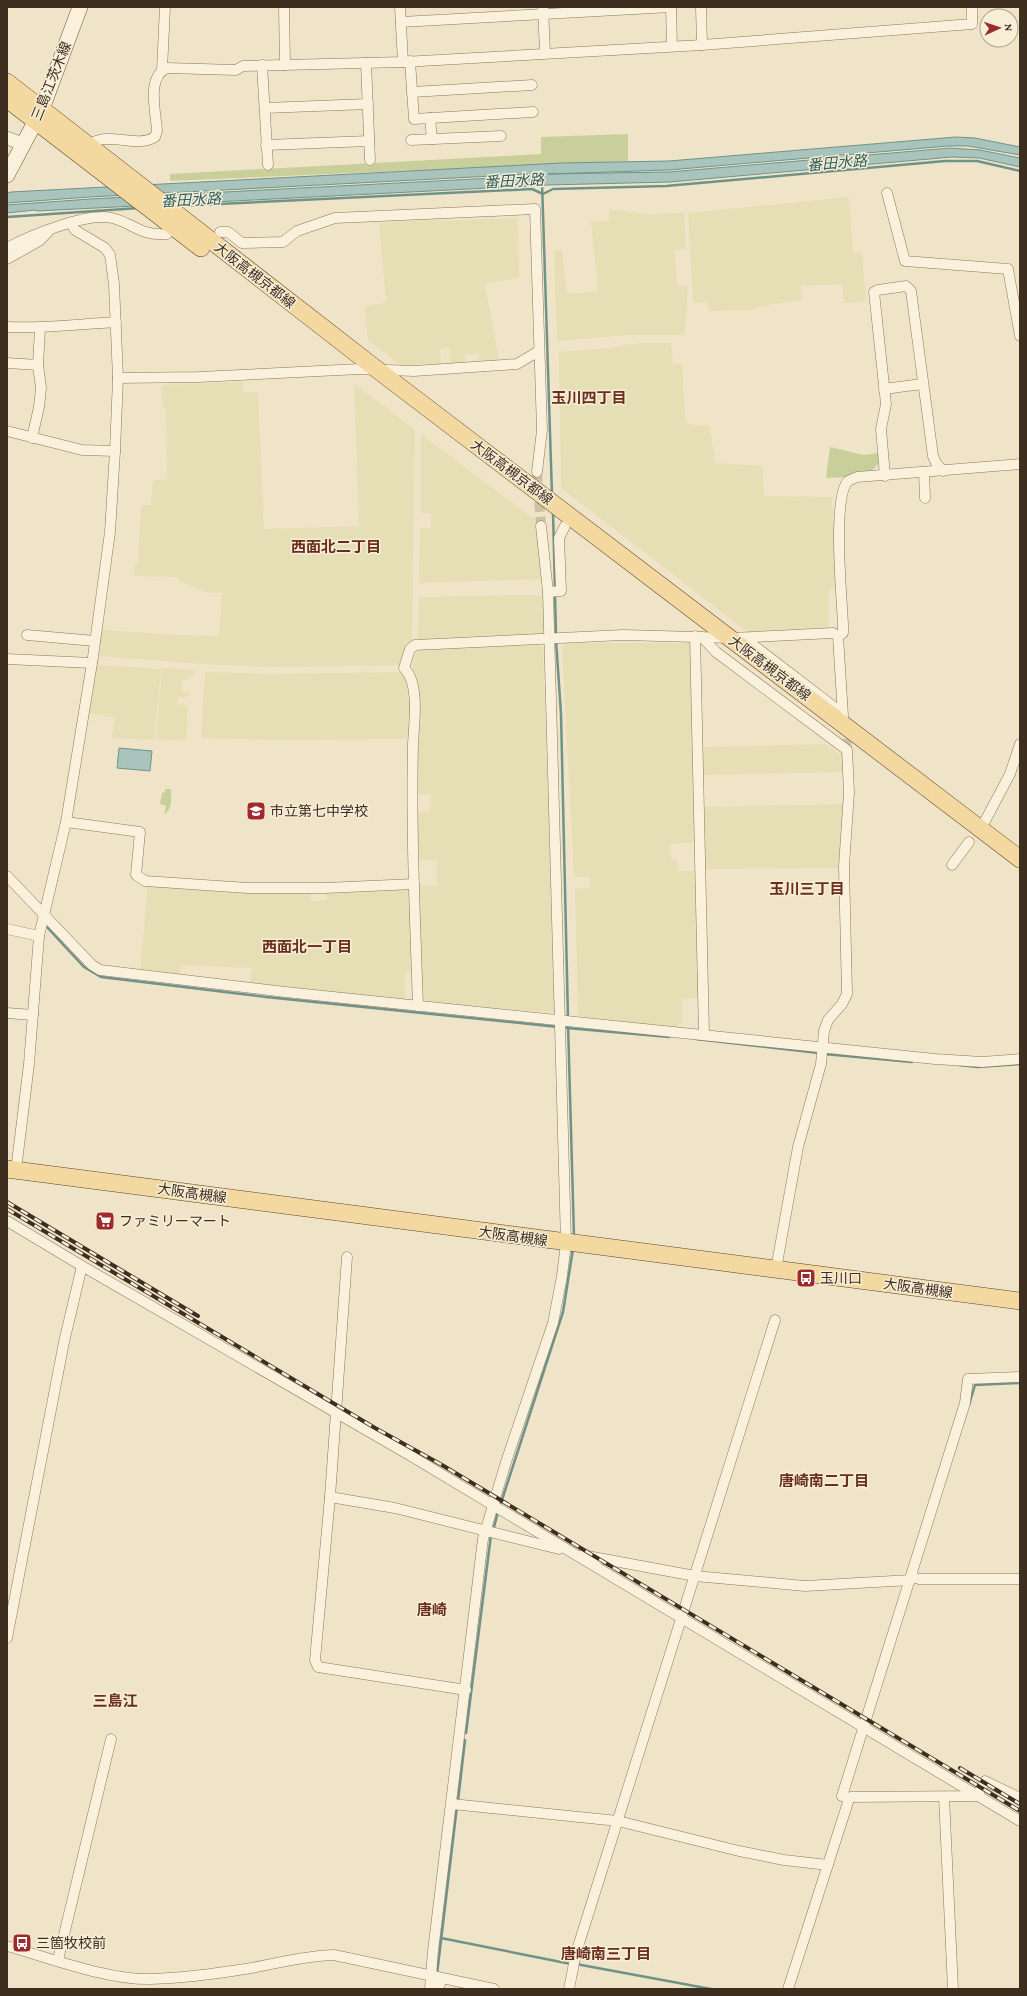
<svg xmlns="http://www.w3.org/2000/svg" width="1027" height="1996" font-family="'Crimson Pro','Noto Sans JP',serif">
<rect width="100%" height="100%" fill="#f0e4c8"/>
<g fill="#e6deb5">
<path d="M849,197L853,253L862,252L866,300L863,302L844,303L842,284L802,286L801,300L755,307L754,310L709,311L708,302L693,303L688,213Z"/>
<path d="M609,210H620L650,215L684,212L686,249L675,250L677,286H688L685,335H630L557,341L554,250L562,249L567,294L598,291L591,222L609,221Z"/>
<path d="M516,218L518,219L519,278L485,284L499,360L479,363L478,353L465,354L466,364H450L449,348L440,349L441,364L400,365L368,340L365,307L386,302L379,223L439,219L440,221Z"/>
<path d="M638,343H671L673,363L682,364L685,418L687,424L708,426L710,428L715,463L763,466L764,496L832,497L837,588L829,589V631L749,633L561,488L559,352L609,348Z"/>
<path d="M243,382L244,392H258L264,529L359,526L354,383L415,430L412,640L406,659L401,665L273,667L201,664L100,656L98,652L101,630L175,635L219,636L222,593L205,592L179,581V577L134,576L135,563H138L141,505H151L153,481L167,479L166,409L163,407L161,388L163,385Z"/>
<path d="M421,434L534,519L541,552L543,579L419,583L420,528H431V513H421Z"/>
<path d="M527,595L544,596L545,633L542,637L420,642L418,639L419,597Z"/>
<path d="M567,643H693L699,842L670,844L671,859L677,860L678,871H700L702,998L682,999V1024H679V1028L578,1016L575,889L590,888V877H574L562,646Z"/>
<path d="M539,645L543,648L555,1013L424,1002L421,997L419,886H437V860H420L419,850L417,845L416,812L430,811L431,794H416V680L413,668L415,657L419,648Z"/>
<path d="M97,665L161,669L154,740L112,738L115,718L89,713Z"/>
<path d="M162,668L193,670V677H187V680H182V692H189V697H178L177,704L188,705L186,741L156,739Z"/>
<path d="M205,672L272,674L404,672L409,700L411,734L409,739L273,740L201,738Z"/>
<path d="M825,744L843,756V772L702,775V747Z"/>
<path d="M843,804L840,868L705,869L704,807Z"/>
<path d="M148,884L310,892L311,901L327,900L326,892L411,888L413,971L405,972V1000L250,984L252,968L181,965L180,976L140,971Z"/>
</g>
<g fill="#c9cf9b">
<path d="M628,134V161L170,181V174L541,154V137Z"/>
<path d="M830,447L863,455L879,453C883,479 844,477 826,478Z"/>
<path d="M165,789H171C171,800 173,808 164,815L166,806L160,804L162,793L165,792Z"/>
</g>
<g fill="#a9c4bc" stroke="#6f938a">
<path d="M956,137L975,138L1020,147V155L968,146H948L669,170L548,174L669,172L950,148L980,150L1020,158V167L979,158L952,157L670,182L548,185L37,211L35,210L7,213V205L90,199L532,176L531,174L89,197L7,203V193L11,192L562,163L669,161Z"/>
<path d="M119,748L152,751L150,771L117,768Z"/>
</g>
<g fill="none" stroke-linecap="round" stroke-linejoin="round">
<g stroke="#6f938a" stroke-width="2.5">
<path d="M542,182L552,495"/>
<path d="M178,206L532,189L543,194L553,189L666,186L945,161H977L1020,171"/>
<path d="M7,217L139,208"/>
<path d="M553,512L555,589"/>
<path d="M555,594L556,635"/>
<path d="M556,640L561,714L568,1019"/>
<path d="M46,926L84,967L101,977L266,997L558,1027"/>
<path d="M568,1024L574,1236"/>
<path d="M567,1028L669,1037"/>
<path d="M696,1039L819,1053"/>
<path d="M824,1054L912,1062"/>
<path d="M959,1065L977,1067L1020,1064"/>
<path d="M969,1405L975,1385L1020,1383"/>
<path d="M500,1506L563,1312L573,1249"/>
<path d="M493,1531L498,1512"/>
<path d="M466,1733L491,1535"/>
<path d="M458,1801L465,1740"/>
<path d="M441,1938L571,1964"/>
<path d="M576,1964L711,1989"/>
<path d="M437,1974L457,1806"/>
</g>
<g stroke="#ccc0a6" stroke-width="10" stroke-dasharray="10 5" stroke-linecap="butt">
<path d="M537,472L541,526"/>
<path d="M844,724L847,750"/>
</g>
<defs>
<g id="minor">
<path d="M284,7L285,65"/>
<path d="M400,7L403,62"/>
<path d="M543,7L545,53"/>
<path d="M671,7L672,46"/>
<path d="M701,7L702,45"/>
<path d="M401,22L671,7"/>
<path d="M410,61L414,119L533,112"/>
<path d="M366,63L370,160"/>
<path d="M262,65L268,165"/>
<path d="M162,70L165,7"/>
<path d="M412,92L532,85"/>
<path d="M265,108L368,104"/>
<path d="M430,118L432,139"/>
<path d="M411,140L501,136"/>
<path d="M89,145C108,130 135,149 155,137L157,131C156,112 146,77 167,68L236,70L243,66L403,62L702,45L972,24V7"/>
<path d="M266,145L369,141"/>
<path d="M887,193L905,261L1008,269L1020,336"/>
<path d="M220,232H228L242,243L283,242L297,231L335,218L535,209L542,430L537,472"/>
<path d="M7,248C29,236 87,212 112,218C135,224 140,236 167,234"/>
<path d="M7,259L39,241L48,232"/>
<path d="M7,327C43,329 79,324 116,322"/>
<path d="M7,363L38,365"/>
<path d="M118,378L199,377L360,369L414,371L517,364L539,351"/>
<path d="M884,389L922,384"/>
<path d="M7,431L82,450L115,451"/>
<path d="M32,438L39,407L41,388L38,365L40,329"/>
<path d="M924,472L925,498"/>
<path d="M885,476L881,429L886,404L874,292L878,290L906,286L911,291L933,456L936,463L943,471"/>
<path d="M548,592L561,591L559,538L565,526"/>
<path d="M27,635L95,641"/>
<path d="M695,636L704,1035"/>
<path d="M838,636L843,633V625C842,598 832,498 848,481L857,477L1020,464"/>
<path d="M838,636L843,716"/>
<path d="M702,637L716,652L847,750L849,792L844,866L847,994L842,1004L828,1020L824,1031L821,1064L798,1147L776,1269"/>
<path d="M744,638L842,713"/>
<path d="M7,659L92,663"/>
<path d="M985,821L1010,774L1020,744"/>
<path d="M66,822L140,832L136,875L145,881L248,888H325L414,884"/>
<path d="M952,865L969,842"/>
<path d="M7,876L92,965L100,970L285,992L935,1059L982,1062L1020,1059"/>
<path d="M7,929L39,936"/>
<path d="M418,1006C415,918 411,831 413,744C414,724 420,683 404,668L410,649L415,645L623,635L732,638L833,633L838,636"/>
<path d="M7,1013L33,1015"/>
<path d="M16,1170L29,1064L39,936L66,822L93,657L110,532L115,451L118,378L114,284L110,255L105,248L75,230L71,223"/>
<path d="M7,1221L82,1266L411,1456L1020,1821"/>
<path d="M347,1257L330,1497L315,1660L318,1667L466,1690"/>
<path d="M330,1497L395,1508L559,1549"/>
<path d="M582,1555L695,1576L805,1586L911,1580"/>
<path d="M912,1577L919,1579H1020"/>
<path d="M7,1638L64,1342L82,1266"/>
<path d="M944,1797L953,1989"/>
<path d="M849,1799L842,1796L965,1403L968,1379L1020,1377"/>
<path d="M452,1804L618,1821L739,1851L784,1860L828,1865"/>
<path d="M7,1946C50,1958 107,1980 151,1979C182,1978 214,1974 245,1969C277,1964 300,1956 334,1955L494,1989"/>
<path d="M58,1960L111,1739"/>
<path d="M430,1989L433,1951L483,1539L506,1462L553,1323L562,1276L566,1243L548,592L541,526"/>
<path d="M439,1989L441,1978"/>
<path d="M569,1989L576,1953L775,1320"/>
<path d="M788,1989L849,1799L851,1797L977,1796L985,1781L1020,1798"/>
</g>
<path id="tertiary" d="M7,138L23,144"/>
<path id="secondary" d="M7,175L42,109L80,7"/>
<g id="primary">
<path d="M7,82L379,371L1020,859"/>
<path d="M7,99L201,248"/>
<path d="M7,1169L1020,1301"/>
</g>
</defs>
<use href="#minor" stroke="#8d765c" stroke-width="11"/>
<use href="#tertiary" stroke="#8d765c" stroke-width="14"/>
<use href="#secondary" stroke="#6f573f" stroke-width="16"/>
<use href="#primary" stroke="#5b4430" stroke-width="18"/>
<use href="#minor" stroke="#faf1dc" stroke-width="10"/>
<use href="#tertiary" stroke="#faf1dc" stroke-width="13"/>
<use href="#secondary" stroke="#faf1dc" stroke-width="15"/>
<use href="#primary" stroke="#f3d9a0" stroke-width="17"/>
<defs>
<g id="rail">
<path d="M7,1202L198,1316"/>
<path d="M7,1209L375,1428L442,1465L1020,1811"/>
<path d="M960,1768L1020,1804"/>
</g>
</defs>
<use href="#rail" stroke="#3d2e20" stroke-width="4"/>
<use href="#rail" stroke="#f7eed8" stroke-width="2.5" stroke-dasharray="8" stroke-linecap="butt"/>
</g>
<defs>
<symbol id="school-square" viewBox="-11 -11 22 22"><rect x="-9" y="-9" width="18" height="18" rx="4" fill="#9e2a2b" stroke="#f7eed8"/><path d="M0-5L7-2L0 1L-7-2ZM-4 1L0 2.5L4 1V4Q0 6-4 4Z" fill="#fff"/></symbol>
<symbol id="supermarket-square" viewBox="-11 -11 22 22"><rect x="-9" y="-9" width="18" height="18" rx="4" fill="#9e2a2b" stroke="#f7eed8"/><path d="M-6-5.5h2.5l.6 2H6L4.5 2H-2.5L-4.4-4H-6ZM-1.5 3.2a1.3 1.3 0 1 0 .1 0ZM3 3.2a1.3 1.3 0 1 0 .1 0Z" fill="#fff"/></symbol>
<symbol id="bus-square" viewBox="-11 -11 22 22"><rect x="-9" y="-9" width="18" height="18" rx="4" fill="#9e2a2b" stroke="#f7eed8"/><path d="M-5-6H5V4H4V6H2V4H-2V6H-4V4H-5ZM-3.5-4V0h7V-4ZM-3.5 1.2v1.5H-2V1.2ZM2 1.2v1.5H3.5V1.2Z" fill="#fff"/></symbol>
</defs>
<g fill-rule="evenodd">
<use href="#school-square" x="245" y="800" width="22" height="22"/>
<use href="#supermarket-square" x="94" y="1210" width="22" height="22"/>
<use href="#bus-square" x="795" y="1267" width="22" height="22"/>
<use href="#bus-square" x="11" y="1932" width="22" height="22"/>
</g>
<g text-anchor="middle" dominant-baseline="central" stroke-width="3" stroke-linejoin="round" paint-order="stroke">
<g font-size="14" fill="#3d2e20" stroke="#f7eed8">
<text transform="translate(51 81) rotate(-68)">三島江茨木線</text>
<text transform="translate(255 275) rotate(38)">大阪高槻京都線</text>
<text transform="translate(512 472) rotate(37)">大阪高槻京都線</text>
<text transform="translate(770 668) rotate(37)">大阪高槻京都線</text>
<text transform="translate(192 1193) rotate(8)">大阪高槻線</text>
<text transform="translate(513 1236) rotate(8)">大阪高槻線</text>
<text transform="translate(918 1288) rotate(8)">大阪高槻線</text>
</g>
<g font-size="14" fill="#3d2e20" stroke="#f7eed8" text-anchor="start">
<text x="270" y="811">市立第七中学校</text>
<text x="119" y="1221">ファミリーマート</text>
<text x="820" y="1278">玉川口</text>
<text x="36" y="1943">三箇牧校前</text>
</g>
<g font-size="15" font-style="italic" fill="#2f5d5a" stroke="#f7eed8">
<text transform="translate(837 163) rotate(-5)">番田水路</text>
<text transform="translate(514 181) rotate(-3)">番田水路</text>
<text transform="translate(191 200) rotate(-3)">番田水路</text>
</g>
<g font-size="15" font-weight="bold" fill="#6b2e1e" stroke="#f7eed8">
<text x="589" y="398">玉川四丁目</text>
<text x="336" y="547">西面北二丁目</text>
<text x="807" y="889">玉川三丁目</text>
<text x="307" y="947">西面北一丁目</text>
<text x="824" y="1481">唐崎南二丁目</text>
<text x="432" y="1610">唐崎</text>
<text x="115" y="1701">三島江</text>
<text x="606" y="1954">唐崎南三丁目</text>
</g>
</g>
<rect width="1027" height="1996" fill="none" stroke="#3d2e20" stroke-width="16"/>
<g transform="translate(999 28) rotate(87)"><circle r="19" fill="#f7eed8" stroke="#ada18e"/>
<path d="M0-3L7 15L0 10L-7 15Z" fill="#9e2a2b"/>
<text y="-6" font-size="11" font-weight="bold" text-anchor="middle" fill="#3d2e20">N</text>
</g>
</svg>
